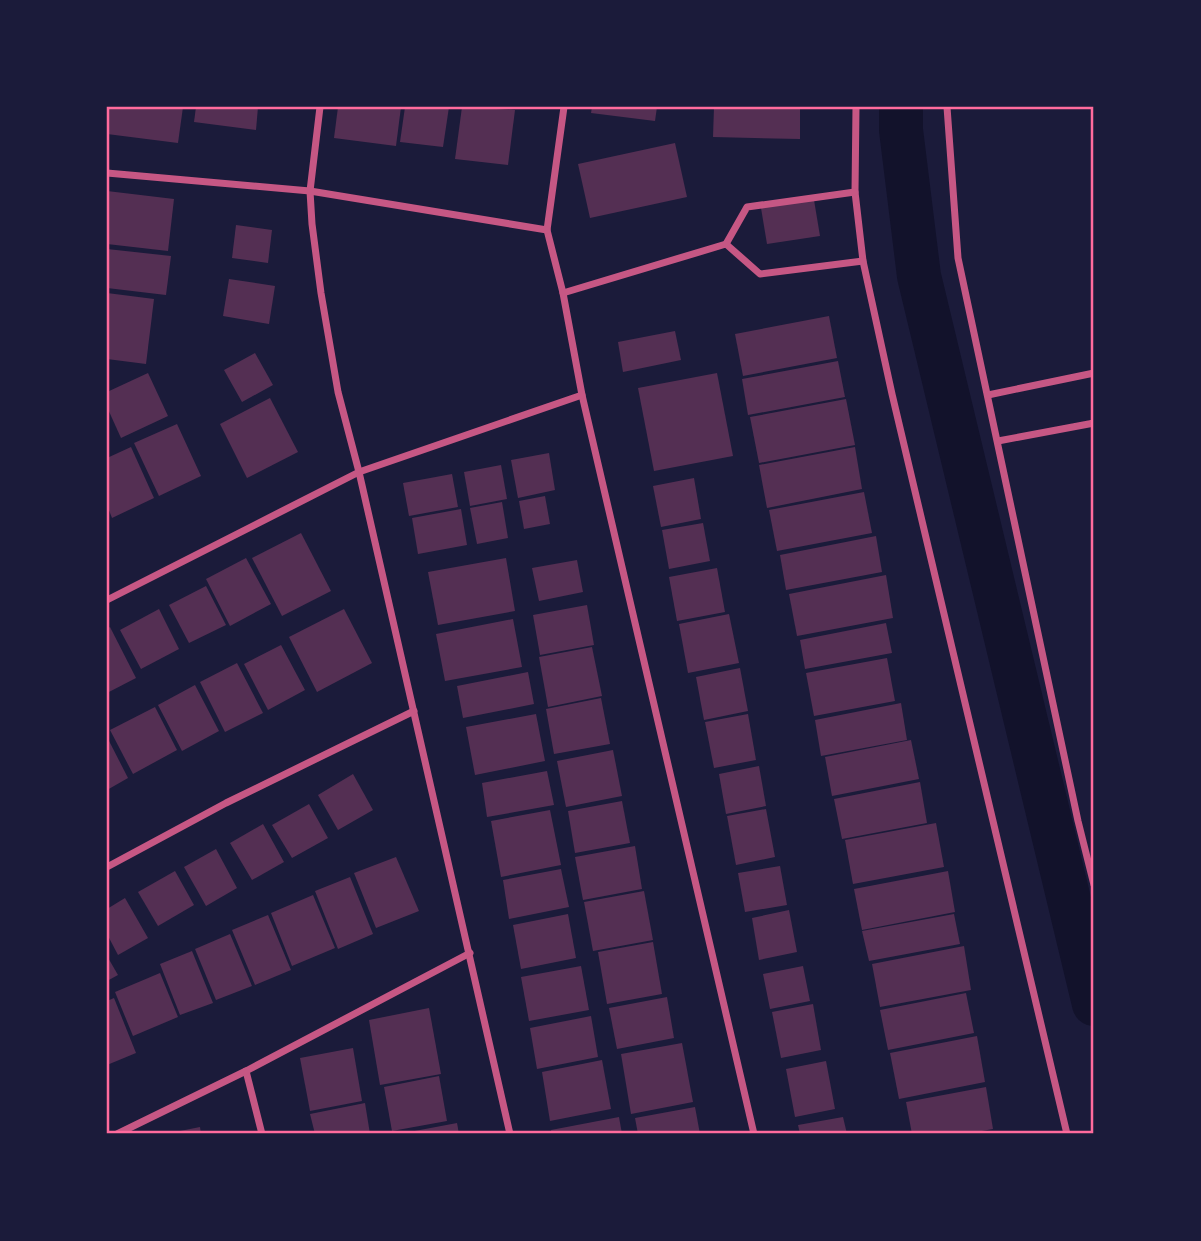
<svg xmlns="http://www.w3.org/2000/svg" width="1201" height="1241" font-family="Signika,sans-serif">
<rect width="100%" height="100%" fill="#1b1b3a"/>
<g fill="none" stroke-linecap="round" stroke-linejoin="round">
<path stroke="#12122b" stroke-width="44" d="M901,107V130L919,276L1094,1004"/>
</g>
<g fill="#542f53">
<path d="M107,107H183L178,143L107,134Z"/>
<path d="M196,107H258L256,130L194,122Z"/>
<path d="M338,107H401L396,146L334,138Z"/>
<path d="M405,107H449L443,147L400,142Z"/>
<path d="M462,107L515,110L508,165L455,159Z"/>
<path d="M592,107H657L655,121L591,113Z"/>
<path d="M714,107H800V139L713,137Z"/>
<path d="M675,143L687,197L590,218L578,164Z"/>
<path d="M107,191L174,199L168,251L107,244Z"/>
<path d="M814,200L820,236L767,244L761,208Z"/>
<path d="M236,225L272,230L268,263L232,258Z"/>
<path d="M107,249L171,256L166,295L107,288Z"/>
<path d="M229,279L275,286L269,324L223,316Z"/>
<path d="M107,293L154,299L146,364L107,359Z"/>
<path d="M829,316L837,358L743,376L735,334Z"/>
<path d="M675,331L681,360L623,372L618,342Z"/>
<path d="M255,353L273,385L242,402L224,370Z"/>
<path d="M838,361L845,397L748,415L742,379Z"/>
<path d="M148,373L168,416L121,438L107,407V392Z"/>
<path d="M717,373L733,456L654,471L638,388Z"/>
<path d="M270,398L298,452L247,478L220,424Z"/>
<path d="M846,399L855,445L759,463L750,417Z"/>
<path d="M177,424L201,476L159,496L134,443Z"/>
<path d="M131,447L154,498L112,518L107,505V458Z"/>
<path d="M855,447L862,489L767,508L759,465Z"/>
<path d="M549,453L555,490L518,498L511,460Z"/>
<path d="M501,465L507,499L470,506L464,472Z"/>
<path d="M452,474L458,507L409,516L403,483Z"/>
<path d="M694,478L701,519L661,527L653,486Z"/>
<path d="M864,492L872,533L777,551L769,510Z"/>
<path d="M545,496L550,524L524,529L519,501Z"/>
<path d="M502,502L508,538L477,544L470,508Z"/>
<path d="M461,509L467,545L418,554L412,518Z"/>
<path d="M703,523L710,561L669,569L662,530Z"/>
<path d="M301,533L331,591L282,616L252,558Z"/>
<path d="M876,536L882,572L786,590L780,555Z"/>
<path d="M246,558L271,604L230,626L206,579Z"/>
<path d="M506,558L515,611L438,625L428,572Z"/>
<path d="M577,560L583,592L539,601L532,568Z"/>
<path d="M717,568L725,612L677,621L669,577Z"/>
<path d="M886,575L893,618L797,636L789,594Z"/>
<path d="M206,586L226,625L189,643L169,605Z"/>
<path d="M587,605L594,645L540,655L533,615Z"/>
<path d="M159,609L179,649L141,669L120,630Z"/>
<path d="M344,609L372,663L317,692L289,637Z"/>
<path d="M729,614L739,663L688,673L679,624Z"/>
<path d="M513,619L522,667L445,681L436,634Z"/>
<path d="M886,623L892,653L805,669L800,640Z"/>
<path d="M110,627L136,678L107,693V629Z"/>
<path d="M281,645L305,690L268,710L244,664Z"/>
<path d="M592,647L602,696L548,707L539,657Z"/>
<path d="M887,658L895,701L814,716L806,673Z"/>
<path d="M237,663L263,713L225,732L200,682Z"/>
<path d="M740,668L748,711L704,720L696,677Z"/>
<path d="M528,672L534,704L463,718L457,686Z"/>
<path d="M195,685L219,731L182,751L158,705Z"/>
<path d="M601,698L610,744L554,754L546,709Z"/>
<path d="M901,703L907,740L821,756L815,720Z"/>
<path d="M155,707L177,750L133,774L110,730Z"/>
<path d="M536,714L545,761L475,775L466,727Z"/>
<path d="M748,714L756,760L714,768L705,722Z"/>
<path d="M107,737L128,778L107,790Z"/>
<path d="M911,740L919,779L832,796L825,757Z"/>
<path d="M613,750L622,796L566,807L557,761Z"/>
<path d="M759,766L766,806L726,814L719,774Z"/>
<path d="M547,771L554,805L487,817L482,783Z"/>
<path d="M353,774L373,810L338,830L318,795Z"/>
<path d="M920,782L927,823L842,839L834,799Z"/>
<path d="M622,801L630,843L575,853L568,811Z"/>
<path d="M309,804L328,838L292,858L272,825Z"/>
<path d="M766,809L775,857L736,865L727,816Z"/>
<path d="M550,810L561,865L501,877L491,821Z"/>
<path d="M936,823L944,867L853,884L845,840Z"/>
<path d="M263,824L284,862L252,880L230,843Z"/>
<path d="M635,846L642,889L583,900L575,857Z"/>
<path d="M216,849L237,888L206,906L184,867Z"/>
<path d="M396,857L419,911L376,928L354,873Z"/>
<path d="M780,866L787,905L745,912L738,873Z"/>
<path d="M561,869L569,907L509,919L503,880Z"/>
<path d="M175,871L194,905L158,926L138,892Z"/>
<path d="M948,871L955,912L862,930L854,889Z"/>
<path d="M350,877L373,934L338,949L315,891Z"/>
<path d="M644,891L653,940L593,951L584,902Z"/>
<path d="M313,895L335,948L292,966L271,913Z"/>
<path d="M125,898L148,938L118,955L107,934V909Z"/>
<path d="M789,910L797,952L759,960L752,918Z"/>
<path d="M568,914L576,958L521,969L513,925Z"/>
<path d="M954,914L960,944L869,961L862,931Z"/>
<path d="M268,915L291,970L255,985L232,930Z"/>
<path d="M230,934L252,986L216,1000L195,949Z"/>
<path d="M653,942L662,994L607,1004L598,952Z"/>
<path d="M964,946L971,990L880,1007L872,964Z"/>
<path d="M192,951L213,1003L180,1015L160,964Z"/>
<path d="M107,956L118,975L107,981Z"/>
<path d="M581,966L589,1010L529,1021L521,977Z"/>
<path d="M803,966L810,1001L770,1009L763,974Z"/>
<path d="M160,973L178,1017L133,1036L115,992Z"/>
<path d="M966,993L974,1033L888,1050L880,1010Z"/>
<path d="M667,997L674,1038L617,1049L609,1008Z"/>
<path d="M114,998L136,1053L107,1065V1001Z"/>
<path d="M813,1004L821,1050L781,1058L772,1012Z"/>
<path d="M429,1008L441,1074L380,1085L369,1020Z"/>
<path d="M591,1016L598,1057L537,1069L530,1028Z"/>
<path d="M977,1036L985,1082L899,1099L890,1053Z"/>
<path d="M682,1043L693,1102L631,1114L621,1054Z"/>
<path d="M353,1048L362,1101L310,1111L300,1058Z"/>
<path d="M602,1060L611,1109L550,1121L542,1072Z"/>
<path d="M826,1061L835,1109L795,1117L786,1069Z"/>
<path d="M439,1076L447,1121L392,1131L384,1087Z"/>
<path d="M986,1087L993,1129L965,1134H912L906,1102Z"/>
<path d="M365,1103L370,1134H315L310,1114Z"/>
<path d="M695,1107L700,1134H638L635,1118Z"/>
<path d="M619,1117L622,1134H552L551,1130Z"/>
<path d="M843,1117L847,1134H800L798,1125Z"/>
<path d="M457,1123L459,1134H404V1133Z"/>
<path d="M200,1127L201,1134H170V1133Z"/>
</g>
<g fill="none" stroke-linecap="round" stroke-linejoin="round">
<g stroke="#c65784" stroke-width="7">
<path d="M320,107L310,191L312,224L321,293L338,392L359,472L510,1134"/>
<path d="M564,107L547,230L563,293L582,395L754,1134"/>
<path d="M856,107L855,192L863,261L892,394L1067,1134"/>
<path d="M947,107L958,258L1078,821L1094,885"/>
<path d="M107,173L310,191L547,230"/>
<path d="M726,244L760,274L863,261"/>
<path d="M563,293L726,244L747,207L855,192"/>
<path d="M988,395L1094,373"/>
<path d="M998,441L1094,423"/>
<path d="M107,600L359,472L582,395"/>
<path d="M107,867L226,803L414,711"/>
<path d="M246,1071L262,1134"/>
<path d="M117,1134L246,1071L470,953"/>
</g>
</g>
<rect width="1201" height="1241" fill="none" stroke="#1b1b3a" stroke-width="217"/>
<rect x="108" y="108" width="984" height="1024" fill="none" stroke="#ff6b9d" stroke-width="2.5"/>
</svg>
